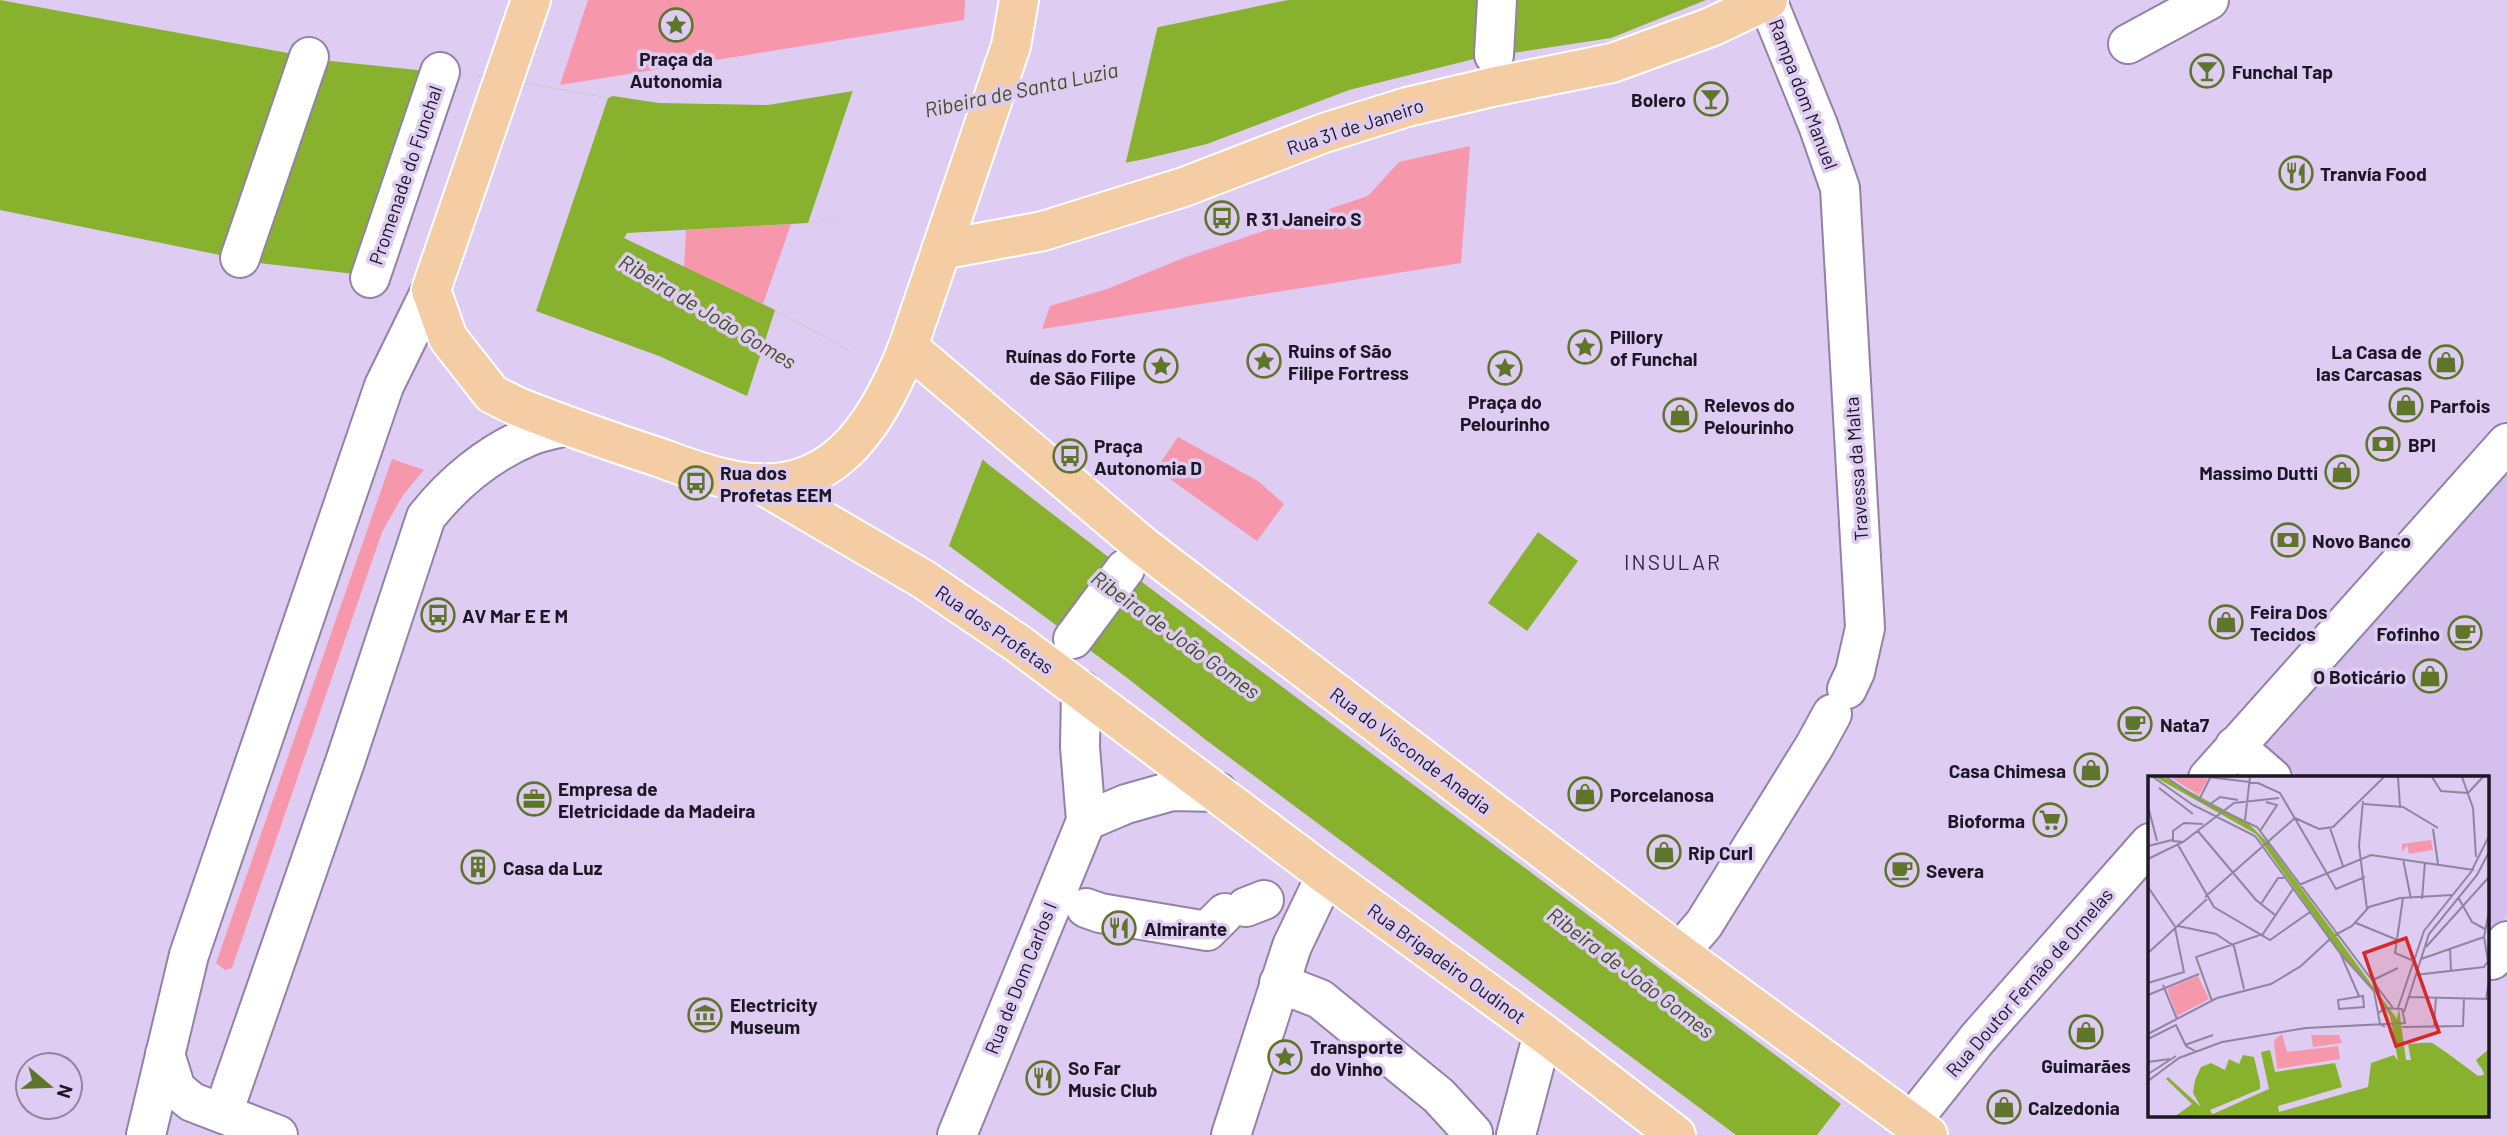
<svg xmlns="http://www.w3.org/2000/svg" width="2507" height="1135" font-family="Barlow,sans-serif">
<rect width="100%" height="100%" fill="#deccf3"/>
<path fill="#d4bfed" d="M2507,468V915L2488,939V778H2300L2261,744Z"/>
<g fill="#f697ac">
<path d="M588,0H965L964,20L560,85Z"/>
<path d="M1470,146L1461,263L1042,329L1050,306L1107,289L1186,257L1368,196L1399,162Z"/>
<path d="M791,224L763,304L684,268L686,230Z"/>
<path d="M1178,437L1258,481L1284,504L1257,541L1156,469Z"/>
<path d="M392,459L424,470L403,495L382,532L232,968L225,970L216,963Z"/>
</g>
<g fill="#88b12e">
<path d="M0,0L331,61L503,79L608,98L613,96L659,103L768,105L853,91L1288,0H1706L1611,38L1474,59L1349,90L1207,144L1145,159L808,223L627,233L624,238L775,310L850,351L932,414L989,465L1107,556L1841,1104L1817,1135H1736L1206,740L1126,677L747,396L659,356L506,300L355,274L259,263L0,210Z"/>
<path d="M1538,532L1578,561L1527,631L1488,603Z"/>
</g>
<g fill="#deccf3">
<path d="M1158,25L1125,166L965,197L901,206L808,223L854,87Z"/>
<path d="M440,72L503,79L608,98L536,311L370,278Z"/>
<path d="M775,310L850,351L915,395L984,456L948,548L759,409L747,396Z"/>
</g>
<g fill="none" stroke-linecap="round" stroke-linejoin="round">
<defs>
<g id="minor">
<path d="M1767,0L1818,125L1840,188L1865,628L1855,672L1847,689"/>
<path d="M2128,44L2209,0"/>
<path d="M1494,55L1497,0"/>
<path d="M240,258L309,57"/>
<path d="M370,278L440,72"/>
<path d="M1073,639L1125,569"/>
<path d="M2235,746L2272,778"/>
<path d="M2208,778L2507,443"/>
<path d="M1086,821L1126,804L1172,791L1218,792"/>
<path d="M1246,907L1264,900"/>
<path d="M1086,908L1100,913L1207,931L1225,913"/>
<path d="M1679,953L1704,924L1815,745L1832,714"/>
<path d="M2492,960L2507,941"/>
<path d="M1279,983L1320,999L1439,1096L1473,1133"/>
<path d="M165,1054L176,1089L192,1102L278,1135"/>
<path d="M223,1113L346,759L426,517C453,483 489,453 530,436C542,431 556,429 568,426"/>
<path d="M1911,1122L1978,1038L2150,843"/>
<path d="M146,1135L189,955L384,386L431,290"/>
<path d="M957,1135L1086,821L1080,747L1081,690"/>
<path d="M1231,1135L1292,946L1326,875"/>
<path d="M1516,1135L1543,1033"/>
</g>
<g id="major">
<path d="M531,0L431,290L448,338L492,394L516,406C563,425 612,442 661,458C682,466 705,474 727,479C828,503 875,430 908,347L1011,46L1019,0"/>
<path d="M941,250L1043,231L1184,187L1324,133L1407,107L1492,87L1612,63L1711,27L1768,0"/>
<path d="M908,347L1143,546L1190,582L1679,953L1928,1135"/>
<path d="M759,483L923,579L1020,645L1326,875L1543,1033L1676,1135"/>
</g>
</defs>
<use href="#minor" stroke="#9282a6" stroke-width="42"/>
<use href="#major" stroke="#fff" stroke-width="42"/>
<use href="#minor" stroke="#fff" stroke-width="38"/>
<use href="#major" stroke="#f5cda5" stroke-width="38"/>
</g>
<defs>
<symbol id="sight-ring" viewBox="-11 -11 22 22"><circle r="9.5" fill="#deccf3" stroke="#5d7629" stroke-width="1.5"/><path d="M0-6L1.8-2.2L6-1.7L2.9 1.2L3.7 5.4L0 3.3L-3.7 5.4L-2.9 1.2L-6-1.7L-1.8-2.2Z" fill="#5d7629"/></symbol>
<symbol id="bar-ring" viewBox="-11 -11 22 22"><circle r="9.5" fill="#deccf3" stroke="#5d7629" stroke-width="1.5"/><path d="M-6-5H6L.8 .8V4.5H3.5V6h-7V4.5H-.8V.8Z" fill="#5d7629"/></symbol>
<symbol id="restaurant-ring" viewBox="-11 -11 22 22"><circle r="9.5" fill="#deccf3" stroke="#5d7629" stroke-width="1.5"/><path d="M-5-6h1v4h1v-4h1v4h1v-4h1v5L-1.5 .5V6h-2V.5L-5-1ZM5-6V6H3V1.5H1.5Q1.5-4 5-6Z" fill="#5d7629"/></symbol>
<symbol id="bus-ring" viewBox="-11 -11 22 22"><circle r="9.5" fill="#deccf3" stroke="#5d7629" stroke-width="1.5"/><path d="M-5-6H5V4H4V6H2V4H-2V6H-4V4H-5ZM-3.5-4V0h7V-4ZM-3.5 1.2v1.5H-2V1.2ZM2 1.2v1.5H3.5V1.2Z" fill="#5d7629"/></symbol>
<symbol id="shop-ring" viewBox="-11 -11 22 22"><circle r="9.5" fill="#deccf3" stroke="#5d7629" stroke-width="1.5"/><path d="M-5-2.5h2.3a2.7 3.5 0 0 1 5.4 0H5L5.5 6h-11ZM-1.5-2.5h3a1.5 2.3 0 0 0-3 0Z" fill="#5d7629"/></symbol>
<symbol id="bank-ring" viewBox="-11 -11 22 22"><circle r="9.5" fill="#deccf3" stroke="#5d7629" stroke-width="1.5"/><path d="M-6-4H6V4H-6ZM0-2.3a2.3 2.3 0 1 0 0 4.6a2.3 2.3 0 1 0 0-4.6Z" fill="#5d7629"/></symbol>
<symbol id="cafe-ring" viewBox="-11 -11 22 22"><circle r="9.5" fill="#deccf3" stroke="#5d7629" stroke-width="1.5"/><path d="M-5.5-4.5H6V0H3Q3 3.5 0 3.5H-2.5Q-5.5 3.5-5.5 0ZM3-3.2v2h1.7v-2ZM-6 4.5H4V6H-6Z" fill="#5d7629"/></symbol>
<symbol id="office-ring" viewBox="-11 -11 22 22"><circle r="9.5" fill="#deccf3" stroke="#5d7629" stroke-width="1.5"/><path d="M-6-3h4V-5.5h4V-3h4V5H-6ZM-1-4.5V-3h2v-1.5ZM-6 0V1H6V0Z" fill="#5d7629"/></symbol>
<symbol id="supermarket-ring" viewBox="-11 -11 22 22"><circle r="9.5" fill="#deccf3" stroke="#5d7629" stroke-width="1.5"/><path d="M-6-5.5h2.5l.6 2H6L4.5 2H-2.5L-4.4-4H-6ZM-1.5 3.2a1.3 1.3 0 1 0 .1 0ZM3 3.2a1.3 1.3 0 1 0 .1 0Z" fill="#5d7629"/></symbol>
<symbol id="building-ring" viewBox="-11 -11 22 22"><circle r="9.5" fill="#deccf3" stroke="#5d7629" stroke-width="1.5"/><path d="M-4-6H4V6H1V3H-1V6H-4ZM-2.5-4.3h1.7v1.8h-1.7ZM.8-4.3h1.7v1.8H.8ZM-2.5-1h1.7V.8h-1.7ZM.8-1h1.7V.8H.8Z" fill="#5d7629"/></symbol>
<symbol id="museum-ring" viewBox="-11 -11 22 22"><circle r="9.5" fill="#deccf3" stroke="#5d7629" stroke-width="1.5"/><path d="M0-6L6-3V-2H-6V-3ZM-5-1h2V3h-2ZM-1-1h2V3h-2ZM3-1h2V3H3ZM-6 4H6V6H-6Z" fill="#5d7629"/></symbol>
</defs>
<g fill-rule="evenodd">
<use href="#sight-ring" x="657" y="6" width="38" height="38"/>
<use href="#bar-ring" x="2188" y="52" width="38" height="38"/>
<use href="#bar-ring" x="1692" y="80" width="38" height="38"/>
<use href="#restaurant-ring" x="2277" y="154" width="38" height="38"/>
<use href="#bus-ring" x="1203" y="199" width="38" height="38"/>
<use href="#sight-ring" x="1566" y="328" width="38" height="38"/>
<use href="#sight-ring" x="1245" y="342" width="38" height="38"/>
<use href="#shop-ring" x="2427" y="343" width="38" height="38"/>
<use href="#sight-ring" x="1142" y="347" width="38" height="38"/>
<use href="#sight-ring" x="1486" y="349" width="38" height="38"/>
<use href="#shop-ring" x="2387" y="386" width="38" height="38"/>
<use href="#shop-ring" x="1661" y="396" width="38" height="38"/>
<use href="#bank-ring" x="2364" y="425" width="38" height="38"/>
<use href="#bus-ring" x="1051" y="437" width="38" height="38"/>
<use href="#shop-ring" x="2323" y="453" width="38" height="38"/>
<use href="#bus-ring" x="677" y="464" width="38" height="38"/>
<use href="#bank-ring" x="2269" y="521" width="38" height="38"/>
<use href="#bus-ring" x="419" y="596" width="38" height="38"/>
<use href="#shop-ring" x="2207" y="603" width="38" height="38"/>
<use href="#cafe-ring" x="2446" y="614" width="38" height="38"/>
<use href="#shop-ring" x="2411" y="657" width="38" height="38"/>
<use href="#cafe-ring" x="2116" y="705" width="38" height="38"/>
<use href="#shop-ring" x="2072" y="751" width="38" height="38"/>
<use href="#shop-ring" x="1566" y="775" width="38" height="38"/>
<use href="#office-ring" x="515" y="780" width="38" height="38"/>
<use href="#supermarket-ring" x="2031" y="801" width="38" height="38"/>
<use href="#shop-ring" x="1645" y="833" width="38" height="38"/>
<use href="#building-ring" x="459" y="848" width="38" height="38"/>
<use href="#cafe-ring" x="1883" y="851" width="38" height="38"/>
<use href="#restaurant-ring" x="1100" y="909" width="38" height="38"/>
<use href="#museum-ring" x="686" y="996" width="38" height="38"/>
<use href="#shop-ring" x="2067" y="1013" width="38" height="38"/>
<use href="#sight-ring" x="1266" y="1038" width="38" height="38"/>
<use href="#restaurant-ring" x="1024" y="1059" width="38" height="38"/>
<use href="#shop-ring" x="1985" y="1088" width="38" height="38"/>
</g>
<g text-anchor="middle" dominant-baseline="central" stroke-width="7" stroke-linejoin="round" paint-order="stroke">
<g font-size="19" font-weight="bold" fill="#1d1725" stroke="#deccf3" text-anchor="start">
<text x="676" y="58" text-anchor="middle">Praça da<tspan x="676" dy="22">Autonomia</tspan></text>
<text x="2232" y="71">Funchal Tap</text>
<text x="1686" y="99" text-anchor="end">Bolero</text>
<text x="2320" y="173">Tranvía Food</text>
<text x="1246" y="218">R 31 Janeiro S</text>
<text x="1610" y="336">Pillory<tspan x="1610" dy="22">of Funchal</tspan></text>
<text x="1288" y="350">Ruins of São<tspan x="1288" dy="22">Filipe Fortress</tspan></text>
<text x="2422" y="351" text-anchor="end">La Casa de<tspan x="2422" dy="22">las Carcasas</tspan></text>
<text x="1136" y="355" text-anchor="end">Ruínas do Forte<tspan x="1136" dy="22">de São Filipe</tspan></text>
<text x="1505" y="401" text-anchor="middle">Praça do<tspan x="1505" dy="22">Pelourinho</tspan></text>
<text x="1704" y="404">Relevos do<tspan x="1704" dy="22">Pelourinho</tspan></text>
<text x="2430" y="405">Parfois</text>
<text x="2408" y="444">BPI</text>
<text x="1094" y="445">Praça<tspan x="1094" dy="22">Autonomia D</tspan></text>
<text x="720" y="472">Rua dos<tspan x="720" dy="22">Profetas EEM</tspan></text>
<text x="2318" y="472" text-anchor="end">Massimo Dutti</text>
<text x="2312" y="540">Novo Banco</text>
<text x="2250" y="611">Feira Dos<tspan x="2250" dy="22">Tecidos</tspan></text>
<text x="462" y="615">AV Mar E E M</text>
<text x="2440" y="633" text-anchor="end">Fofinho</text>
<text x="2406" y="676" text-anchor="end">O Boticário</text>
<text x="2160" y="724">Nata7</text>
<text x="2066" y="770" text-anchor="end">Casa Chimesa</text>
<text x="558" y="788">Empresa de<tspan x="558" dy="22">Eletricidade da Madeira</tspan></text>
<text x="1610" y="794">Porcelanosa</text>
<text x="2025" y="820" text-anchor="end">Bioforma</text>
<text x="1688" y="852">Rip Curl</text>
<text x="503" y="867">Casa da Luz</text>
<text x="1926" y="870">Severa</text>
<text x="1144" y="928">Almirante</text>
<text x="730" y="1004">Electricity<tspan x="730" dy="22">Museum</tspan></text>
<text x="1310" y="1046">Transporte<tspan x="1310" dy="22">do Vinho</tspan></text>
<text x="2086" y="1065" text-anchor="middle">Guimarães</text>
<text x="1068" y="1067">So Far<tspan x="1068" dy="22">Music Club</tspan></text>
<text x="2028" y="1107">Calzedonia</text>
</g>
<g font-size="19" fill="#1d1725" stroke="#deccf3">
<text transform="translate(1804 94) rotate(69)">Rampa dom Manuel</text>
<text transform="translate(1355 126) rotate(-18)">Rua 31 de Janeiro</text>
<text transform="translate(405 175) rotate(-71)">Promenade do Funchal</text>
<text transform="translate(1856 469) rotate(-94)">Travessa da Malta</text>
<text transform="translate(995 629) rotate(35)">Rua dos Profetas</text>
<text transform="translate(1411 750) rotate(37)">Rua do Visconde Anadia</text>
<text transform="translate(1447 963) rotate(36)">Rua Brigadeiro Oudinot</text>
<text transform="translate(1020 978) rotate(-68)">Rua de Dom Carlos I</text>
<text transform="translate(2029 982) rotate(-49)">Rua Doutor Fernão de Ornelas</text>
</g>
<g font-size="21" font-style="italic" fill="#415220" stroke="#deccf3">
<text transform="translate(1021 89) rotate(-12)">Ribeira de Santa Luzia</text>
<text transform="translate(708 311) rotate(31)">Ribeira de João Gomes</text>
<text transform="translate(1176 634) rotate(36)">Ribeira de João Gomes</text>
<text transform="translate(1631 972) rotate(37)">Ribeira de João Gomes</text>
</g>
<g font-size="21" letter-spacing="2" fill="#362745" stroke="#deccf3">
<text x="1673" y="561">INSULAR</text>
</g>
</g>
<g transform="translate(2148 776)">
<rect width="341" height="341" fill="#deccf3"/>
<path d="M22,1H56L60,3L51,19ZM283,64L285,74L261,78L259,69L254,76V68ZM50,200L61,223L29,240L19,213ZM134,258L139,276L190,270L192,283L129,293L126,264ZM163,259H191L194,267L165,271Z" fill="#f697ac"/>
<path d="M7,1H15L99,46L120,67L249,243L251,232L258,284H263L260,268L283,266L333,300L336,298L328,284L341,273V341H26L44,328L18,303L20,301L53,331L45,317L47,304L53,291L63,287L77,294L81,283L91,288L95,279L106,281L112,307V313L63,334L65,338L120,313L113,276L122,274L127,296L187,287L194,311L130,330L131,336L220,311L223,287L246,279L250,285L242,240L228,217L198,185L108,58Z" fill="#88b12e"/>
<path d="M284,263L331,297L324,286L333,291L336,298L330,300L286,267L259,265ZM112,273L121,313L64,338L62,334L118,311Z" fill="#deccf3"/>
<path fill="none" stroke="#9184a1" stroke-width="2" d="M5,1L45,29L107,60L192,177L226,215L232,248L237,251M18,1L53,25L109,51L245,232M60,1L110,7L132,17L188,113L217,101M250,1L252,30M284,1L293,15L320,17M314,1L325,32L328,81M11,12L45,38M320,17L335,1M51,24L62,2M215,25L211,70L219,133M216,28L255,31L290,52M61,29L72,21L90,24M0,30L9,65M147,42L171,53L185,51L236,1M97,44L102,1M182,52L195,90M285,53L290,88M49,54L108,124L127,139M112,55L129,29L118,26M35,66L25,65V55L36,47L55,48M30,69L66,131L122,164L162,136M0,70L24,64M0,83L35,66L86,27L131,22M255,83L263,123M151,109L223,79L326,94M0,111L28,152M57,121L147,42M310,121L324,146L337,153M255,122L247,177L266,185M274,123L277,86M113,128L130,102H136M208,147L252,165M30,150L68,158L86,170M187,159L204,150L221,131L252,122L304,119M86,170L96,213M278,171L341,101M302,172L303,195M0,177L59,123M193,179L211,220M273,183L336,161M340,185L336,161L342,130M267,199L336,191L340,185M225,204L250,192M0,207L36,196L27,152M15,209L29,243M0,219L51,198M215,220L216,231L191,233L190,224ZM261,221L342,223M338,223L342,200M64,225L48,181L115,158L145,113M250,232L276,155L323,96L342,58M256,236L281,158L329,99L342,74M254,251L315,250L316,222M286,251L288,221M0,258L69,222L123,208L153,190L182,163M0,263L28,249L38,270L47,275M37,269L65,259M0,286L22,283M0,298L28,280M0,305L31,282L74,266L158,252L257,247L254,233L236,232L231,237"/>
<path fill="#d62828" fill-opacity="0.15" stroke="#d62828" stroke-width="3.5" d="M258,162L291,256L248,270L216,177Z"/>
<rect width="341" height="341" fill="none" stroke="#1d1725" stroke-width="3.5"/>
</g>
<g transform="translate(49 1086) rotate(109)"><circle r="33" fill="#deccf3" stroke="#9184a1" stroke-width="2"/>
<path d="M0-5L12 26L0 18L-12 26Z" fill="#5d7629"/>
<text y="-10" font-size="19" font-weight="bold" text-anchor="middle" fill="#1d1725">N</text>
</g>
</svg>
